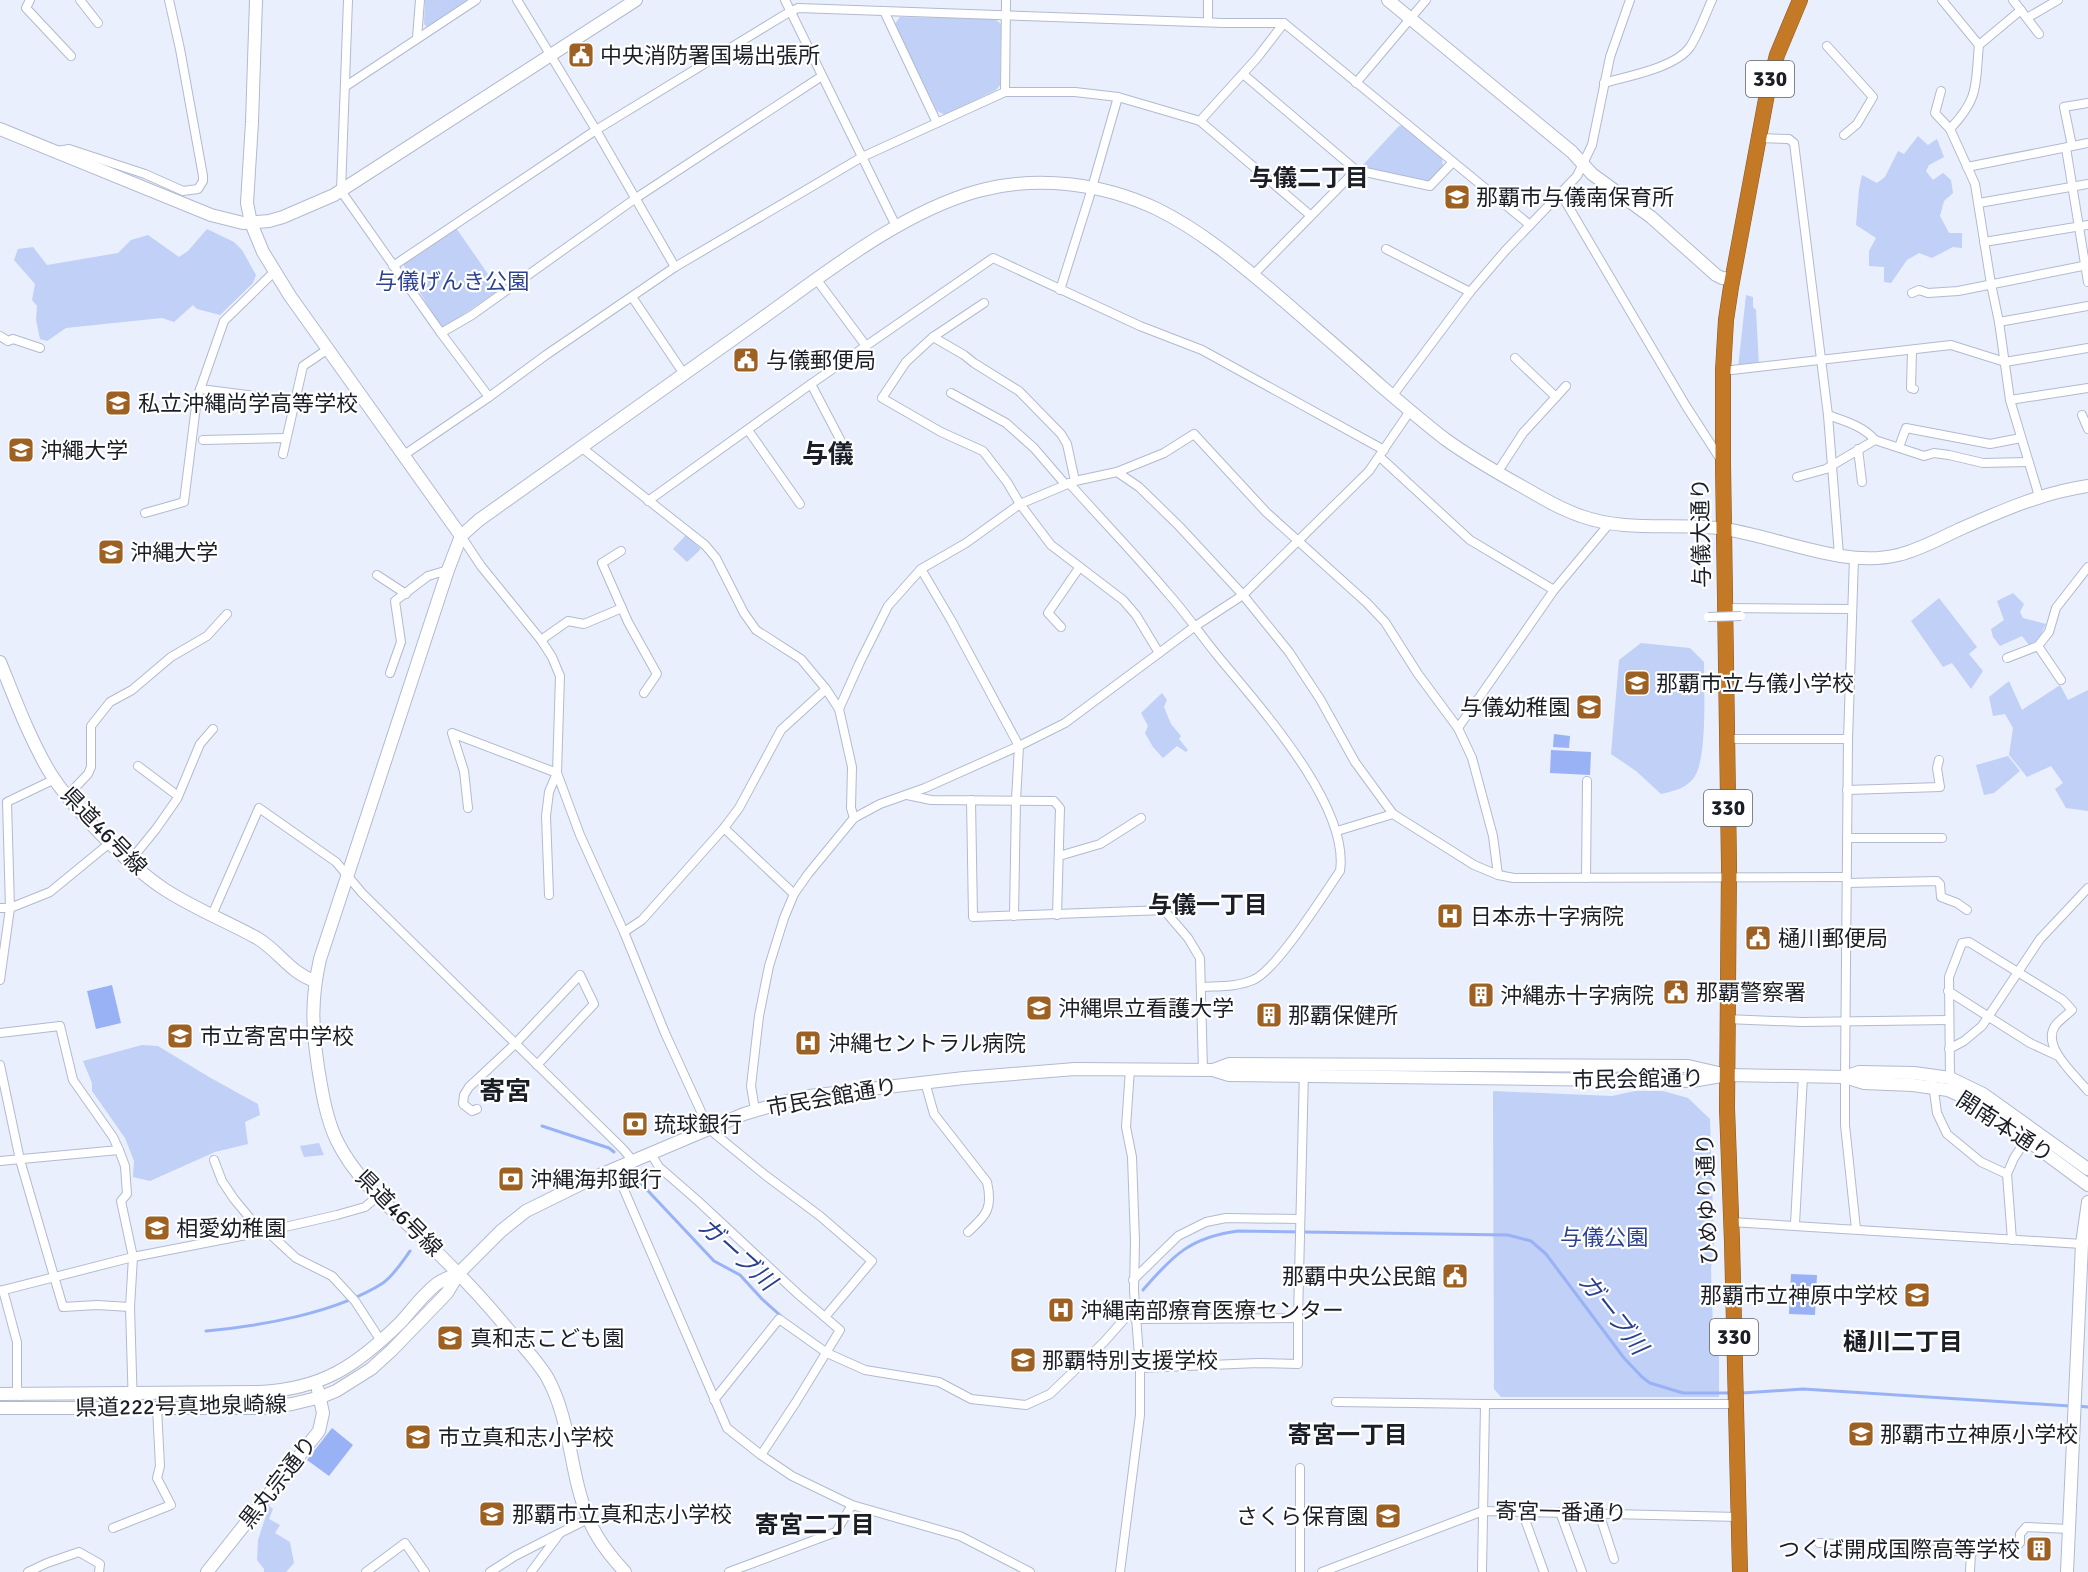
<svg xmlns="http://www.w3.org/2000/svg" width="2088" height="1572" font-family="Signika,'Noto Sans JP',sans-serif">
<rect width="100%" height="100%" fill="#e9effc"/>
<g fill="#c0d0f6">
<path d="M425,0H470L428,28L424,24Z"/>
<path d="M900,17L995,19L1001,24L1000,85L996,90L945,115L937,111L894,25Z"/>
<path d="M1399,126H1402L1442,159L1443,166L1432,180L1425,182L1367,171L1361,167Z"/>
<path d="M1918,136L1928,145L1937,139L1944,157L1929,165L1926,171L1933,180L1943,173L1951,180L1953,193L1944,201L1940,216L1949,233H1962V248L1953,247L1932,258L1919,253L1907,260L1891,283L1884,282V267L1869,266V251L1876,238L1856,225L1859,189L1862,175L1877,183L1885,177L1898,151L1904,154Z"/>
<path d="M454,225L499,290L442,329L401,261Z"/>
<path d="M207,229L234,242L242,250L256,275L253,283L220,315L197,309L193,305L174,322L162,318L66,328L47,341L40,339L36,320L37,306L32,300L35,284L14,260L18,249L33,247L47,265L118,253L131,240L148,235L179,257L188,251Z"/>
<path d="M1746,295L1753,297V307L1756,310L1759,366L1738,368Z"/>
<path d="M686,535L701,549L687,562L673,549Z"/>
<path d="M2013,593L2024,604L2020,612L2023,618L2046,624L2039,639L2029,645L2022,636L2000,646L1993,637L1991,629L2004,620L1997,601Z"/>
<path d="M1939,598L1977,647L1969,654L1983,671L1971,689L1952,663L1943,667L1911,621Z"/>
<path d="M1641,643L1690,648L1704,662C1704,688 1707,753 1696,774C1689,788 1674,791 1661,794L1636,771L1611,754L1619,660Z"/>
<path d="M2009,681L2022,710L2060,685L2068,700L2088,690V811L2066,808L2055,789L2063,783L2051,766L2027,777L2009,755L2013,728L2005,714L1993,716L1989,697Z"/>
<path d="M1162,693L1167,700L1164,707L1171,724L1181,736L1179,739L1188,750L1186,752L1177,746L1163,758L1153,747L1145,733L1148,726L1141,713Z"/>
<path d="M2008,756L2020,771L1994,793L1984,795L1976,765Z"/>
<path d="M142,1045L158,1046L209,1077L258,1104L260,1115L245,1122L248,1144L215,1152L150,1181L133,1177L134,1161L125,1138L92,1091V1083L83,1061Z"/>
<path d="M1493,1091L1612,1096L1635,1091H1663L1688,1098L1710,1119L1714,1242L1711,1269L1713,1330L1719,1356V1397H1501L1494,1389Z"/>
<path d="M319,1143L324,1155L304,1157L300,1146Z"/>
<path d="M269,1506L273,1509L269,1519L280,1525L275,1533L290,1542L294,1563L286,1572H264V1569L257,1560L258,1540Z"/>
</g>
<g fill="#99b2f6">
<path d="M1554,734L1570,736L1569,748L1553,747Z"/>
<path d="M1551,750L1591,752L1590,775L1550,773Z"/>
<path d="M112,985L121,1023L96,1029L87,991Z"/>
<path d="M1791,1274L1817,1275L1815,1315L1789,1314Z"/>
<path d="M332,1428L353,1445L329,1476L307,1460Z"/>
</g>
<g fill="none" stroke-linecap="round" stroke-linejoin="round">
<g stroke="#99b2f6" stroke-width="3">
<path d="M542,1126L609,1148L614,1152"/>
<path d="M635,1177L714,1261L740,1275L762,1299L781,1316"/>
<path d="M1143,1290C1173,1255 1191,1237 1238,1231L1508,1235L1531,1241L1546,1254L1624,1358L1642,1377L1650,1383L1683,1393H1732"/>
<path d="M206,1331C261,1326 336,1313 383,1283C394,1275 402,1262 410,1251"/>
<path d="M1742,1393L1803,1389L2070,1406"/>
<path d="M2077,1406L2088,1407"/>
</g>
<defs>
<g id="street">
<path d="M30,0L26,8L71,56"/>
<path d="M80,0L98,23"/>
<path d="M348,0L341,191L441,333L489,397"/>
<path d="M517,0L596,130L675,267"/>
<path d="M785,0L896,226"/>
<path d="M1942,0L1979,45C1975,86 1980,97 1950,129L1975,184L1991,284L1999,322L2010,400L2039,496"/>
<path d="M2013,0L2039,34"/>
<path d="M884,11L937,123"/>
<path d="M2027,18L2058,0"/>
<path d="M1208,22V0"/>
<path d="M417,38L420,0"/>
<path d="M1979,45L2021,10"/>
<path d="M1827,46L1873,97L1857,124L1844,135"/>
<path d="M1243,74L1356,170L1430,186L1452,163"/>
<path d="M1356,83L1426,0"/>
<path d="M1604,83C1628,76 1675,68 1690,47C1699,33 1705,15 1712,0"/>
<path d="M346,86L476,0"/>
<path d="M1941,91L1935,113L1950,129"/>
<path d="M1005,92L1006,0"/>
<path d="M1200,121L1257,58L1284,23"/>
<path d="M1759,138L1789,139L1794,143L1828,415L1839,555"/>
<path d="M2072,146L2064,107L2088,103"/>
<path d="M2066,148L2088,282"/>
<path d="M57,151L69,149L145,174L183,191L198,189L203,181V176L180,49L169,0"/>
<path d="M1967,167L2088,143"/>
<path d="M1561,194L1686,406L1721,460"/>
<path d="M1979,203L2088,184"/>
<path d="M1984,242L2088,225"/>
<path d="M1386,249L1470,292"/>
<path d="M393,266L596,130L786,14L798,8L1224,23H1284L1530,225"/>
<path d="M1253,275L1356,170"/>
<path d="M817,280L866,346"/>
<path d="M1060,290L1089,198L1118,97"/>
<path d="M1912,293L1919,290L1928,293L1958,291L2088,265"/>
<path d="M632,297L684,374"/>
<path d="M984,303L933,337L906,362L882,398L941,432L983,451L1007,482L1020,504L1051,545L1123,600L1136,615L1159,653"/>
<path d="M1999,322L2088,306"/>
<path d="M441,333L472,315L636,198L822,76"/>
<path d="M0,336L8,341L13,339L40,348"/>
<path d="M933,337L964,355L974,363L1019,391L1061,434L1067,444L1075,481"/>
<path d="M1912,350L1911,388L1914,389"/>
<path d="M1515,358L1556,397"/>
<path d="M1723,371L1951,345L2005,362L2088,348"/>
<path d="M811,384L842,443"/>
<path d="M200,389L295,401"/>
<path d="M951,393L1006,423L1034,448L1065,484"/>
<path d="M1393,395L1470,292L1505,251L1577,176L1592,145L1610,57L1630,0"/>
<path d="M2010,400L2088,388"/>
<path d="M1828,415C1845,421 1863,426 1875,440"/>
<path d="M2082,415L2088,429"/>
<path d="M748,430L800,504"/>
<path d="M203,440L286,438"/>
<path d="M581,447L705,545L716,558L744,613L756,630L801,659L826,689L839,709L852,767L851,808L854,818"/>
<path d="M1899,447L1906,428L1990,444L2021,438"/>
<path d="M1858,449L1862,482"/>
<path d="M283,454L303,366L328,349"/>
<path d="M404,455L489,397L546,355L675,267L862,157L1005,92H1075L1118,97L1200,121L1310,215"/>
<path d="M1380,457L1470,540L1554,590"/>
<path d="M1117,472L1139,487L1179,526L1243,595L1289,652L1320,699L1355,762L1393,814L1474,865L1498,875L1514,878L1846,877"/>
<path d="M1497,473L1523,433L1566,386"/>
<path d="M1797,477L1826,469L1875,440L1924,456L1934,453L1949,455L1983,463L2028,462"/>
<path d="M1069,483C1101,519 1135,554 1166,591C1184,611 1200,634 1217,655C1257,704 1350,805 1340,871C1324,894 1276,971 1253,980C1237,987 1218,986 1202,987"/>
<path d="M648,501L811,384L993,258L1140,326L1202,350L1384,450"/>
<path d="M145,513L184,502L197,398L224,321L274,272"/>
<path d="M461,536L481,566L541,640L552,657L560,676L557,773L549,792L546,816L549,895"/>
<path d="M621,551L602,563L628,622L657,674L644,693"/>
<path d="M1854,558L1848,739L1845,1077V1125L1856,1229"/>
<path d="M921,569L951,620L1019,746L1016,800L1014,916"/>
<path d="M377,575L406,594"/>
<path d="M1725,608L1852,609"/>
<path d="M1061,627L1048,613L1079,568"/>
<path d="M541,640L568,621L584,624L622,608"/>
<path d="M2038,646L2061,680"/>
<path d="M2007,658L2038,646L2049,632L2056,608L2088,567"/>
<path d="M390,673L401,642L395,601L428,576L448,570"/>
<path d="M839,709L860,662L888,606L921,569L966,543L1020,504L1075,481L1117,472L1164,453L1194,434L1266,512L1367,603L1385,622L1418,674L1458,728L1472,758L1493,836L1498,875"/>
<path d="M1458,728L1554,590L1609,524"/>
<path d="M1727,739H1848"/>
<path d="M138,766L178,796"/>
<path d="M55,779L7,802L10,908L50,892L111,842"/>
<path d="M1847,790L1940,787L1937,768L1939,760"/>
<path d="M907,795L931,800L1054,801L1060,808L1057,915"/>
<path d="M67,796L88,774L91,767V726L110,702L132,690L171,657L207,636L227,614"/>
<path d="M971,800L973,917L1164,910L1188,938L1200,958L1203,1070"/>
<path d="M468,808L464,771L452,733L557,773L580,835L624,932L665,1033L709,1129L765,1175L820,1216L872,1261L825,1317"/>
<path d="M724,828L794,894"/>
<path d="M1337,831L1393,814"/>
<path d="M1847,838H1942"/>
<path d="M1059,856L1100,844L1141,818"/>
<path d="M130,861L156,829L177,799L200,744L213,729"/>
<path d="M1586,878L1587,781"/>
<path d="M1847,883L1937,881L1940,884L1941,897L1957,903L1967,910"/>
<path d="M0,908H10L0,980"/>
<path d="M212,915L259,808L336,862L362,893L623,1149L633,1161"/>
<path d="M624,932L642,920L724,828L739,808L781,730L826,689"/>
<path d="M1948,991L2030,1043L2056,1055"/>
<path d="M1726,1019L1802,1022L1949,1020"/>
<path d="M0,1033L60,1026L73,1080L113,1137L119,1150L125,1166L127,1194L121,1201L133,1257L130,1307L133,1408"/>
<path d="M1949,1049L1964,1041L1982,1026L2040,939L2088,888"/>
<path d="M0,1065L20,1160L63,1307L97,1305L130,1307"/>
<path d="M1950,1078L1949,977L1962,943L1969,942L2063,1000L2072,1010C2067,1015 2059,1020 2055,1026C2041,1047 2076,1076 2088,1091"/>
<path d="M925,1082L934,1114L987,1182C993,1208 987,1215 968,1232"/>
<path d="M1933,1084L1937,1113L1947,1134L1981,1162L2007,1174"/>
<path d="M477,1109L472,1111L463,1104L464,1095L469,1087L515,1044L580,975L594,1004L537,1065"/>
<path d="M755,1110L751,1086L759,1016L769,966L784,918L794,894L808,874L854,818L880,804L925,788L1019,746L1065,723L1194,627L1243,595L1369,471L1410,411"/>
<path d="M651,1154L659,1167L698,1201L799,1295L840,1330L796,1402L761,1455"/>
<path d="M214,1160L222,1181L234,1199L259,1229L270,1234L296,1258L332,1276L355,1301L381,1341"/>
<path d="M0,1161L119,1150"/>
<path d="M615,1169L727,1428L761,1455L792,1476L852,1505L960,1536L1030,1572"/>
<path d="M1731,1222L2082,1244"/>
<path d="M1795,1224L1803,1076"/>
<path d="M2012,1240L2007,1174L2014,1158L2029,1135"/>
<path d="M1133,1280L1178,1236L1206,1222L1226,1218L1299,1219"/>
<path d="M3,1290L17,1342V1388L21,1396"/>
<path d="M0,1291L133,1257L272,1230L337,1215L365,1207L378,1196"/>
<path d="M1135,1319L1298,1318L1304,1071"/>
<path d="M1140,1368L1258,1363L1298,1364V1318"/>
<path d="M714,1400L779,1319L827,1353L865,1370L939,1382L971,1399L1026,1405L1050,1394L1104,1342L1134,1308"/>
<path d="M1336,1402L1485,1404H1736"/>
<path d="M1522,1511L1544,1572"/>
<path d="M1560,1512L1582,1572"/>
<path d="M1599,1513L1614,1559"/>
<path d="M113,1528L171,1505L157,1478L160,1466L157,1408"/>
<path d="M1819,1543L1971,1552L1980,1549L2012,1551L2020,1543V1534L2026,1527L2069,1529"/>
<path d="M28,1572L47,1563L79,1552L100,1564L99,1572"/>
<path d="M366,1572L405,1543L425,1572"/>
<path d="M490,1572L515,1556L560,1533"/>
<path d="M531,1572L560,1533L588,1519"/>
<path d="M729,1572L836,1532L852,1505"/>
<path d="M1120,1572L1140,1415V1368L1134,1291L1135,1241L1132,1157L1126,1127L1130,1069"/>
<path d="M1300,1572V1468"/>
<path d="M1322,1572L1483,1511L1739,1517"/>
<path d="M1482,1572L1485,1404"/>
<path d="M1970,1572L1971,1552"/>
</g>
<g id="secondary">
<path d="M256,0L252,122L247,203L251,223L263,252L290,296L461,536"/>
<path d="M1388,0L1572,152L1592,174L1651,217L1716,275L1722,278L1732,279"/>
<path d="M0,129L211,215L243,223L269,221L283,217L334,195L636,0"/>
<path d="M0,662C15,699 29,737 49,771C71,807 128,865 164,889C193,908 226,921 257,938C279,951 290,973 315,981"/>
<path d="M1213,1070L1229,1064L1688,1066L1723,1074"/>
<path d="M1845,1077L1859,1072L1914,1073L1950,1078L1983,1094L2088,1169"/>
<path d="M0,1394L260,1392C322,1389 356,1366 400,1323C412,1310 424,1293 438,1283C444,1279 452,1276 459,1273"/>
<path d="M0,1408H261L292,1404L321,1397L336,1391L371,1369L392,1350L447,1293L459,1273L501,1231L526,1211L593,1178L744,1114L791,1100L809,1096L964,1078L1075,1069L1213,1070L1229,1075L1692,1081L1727,1075L1845,1077L1864,1083L1913,1085L1948,1090L1977,1103L2088,1185"/>
<path d="M207,1572L319,1431L323,1413L318,1390"/>
<path d="M625,1572C610,1556 597,1540 589,1520C569,1474 572,1422 547,1377C536,1359 521,1344 507,1328C479,1294 449,1263 417,1233C387,1205 356,1179 337,1141C326,1118 322,1092 318,1067C312,1027 311,999 320,959L448,570L461,536L479,520C572,454 664,388 757,322C823,275 899,213 978,191C1037,175 1102,183 1157,209C1204,232 1245,268 1284,301C1316,329 1349,357 1381,386C1402,404 1423,422 1445,439C1470,457 1496,472 1523,487C1542,498 1560,509 1581,516C1625,532 1672,523 1718,528C1775,535 1842,569 1898,555C1919,550 1939,539 1958,530C2001,511 2041,493 2088,486"/>
<path d="M2067,1572L2082,1244L2088,1202"/>
</g>
<path id="highway" d="M1740,1572L1732,1242L1727,1108L1729,866L1723,463V371L1726,320L1731,287L1767,94L1777,55L1800,0"/>
</defs>
<use href="#street" stroke="#b2bacf" stroke-width="10"/>
<use href="#secondary" stroke="#b2bacf" stroke-width="14"/>
<use href="#highway" stroke="#885926" stroke-width="16"/>
<use href="#street" stroke="#fff" stroke-width="8"/>
<use href="#secondary" stroke="#fff" stroke-width="12"/>
<use href="#highway" stroke="#c37926" stroke-width="15"/>
<defs>
<path id="street-bridge" d="M1708,617L1741,616"/>
</defs>
<use href="#street-bridge" stroke="#b2bacf" stroke-width="10" stroke-linecap="butt"/>
<use href="#street-bridge" stroke="#fff" stroke-width="8"/>
</g>
<defs>
<symbol id="civic-square" viewBox="-11 -11 22 22"><rect x="-9" y="-9" width="18" height="18" rx="4" fill="#9d6223" stroke="#fff"/><path d="M-.6-6.5H3V-4.5H.6V-3L4-1V1h2V6H-6V1h2V-1L-.6-3ZM-1.2 2.5V6h2.4V2.5Z" fill="#fff"/></symbol>
<symbol id="school-square" viewBox="-11 -11 22 22"><rect x="-9" y="-9" width="18" height="18" rx="4" fill="#9d6223" stroke="#fff"/><path d="M0-5L7-2L0 1L-7-2ZM-4 1L0 2.5L4 1V4Q0 6-4 4Z" fill="#fff"/></symbol>
<symbol id="university-square" viewBox="-11 -11 22 22"><rect x="-9" y="-9" width="18" height="18" rx="4" fill="#9d6223" stroke="#fff"/><path d="M0-5L7-2L0 1L-7-2ZM-4 1L0 2.5L4 1V4Q0 6-4 4Z" fill="#fff"/></symbol>
<symbol id="hospital-square" viewBox="-11 -11 22 22"><rect x="-9" y="-9" width="18" height="18" rx="4" fill="#9d6223" stroke="#fff"/><path d="M-5-5h3v3.5h4V-5h3V5h-3V1.5h-4V5h-3Z" fill="#fff"/></symbol>
<symbol id="building-square" viewBox="-11 -11 22 22"><rect x="-9" y="-9" width="18" height="18" rx="4" fill="#9d6223" stroke="#fff"/><path d="M-4-6H4V6H1V3H-1V6H-4ZM-2.5-4.3h1.7v1.8h-1.7ZM.8-4.3h1.7v1.8H.8ZM-2.5-1h1.7V.8h-1.7ZM.8-1h1.7V.8H.8Z" fill="#fff"/></symbol>
<symbol id="bank-square" viewBox="-11 -11 22 22"><rect x="-9" y="-9" width="18" height="18" rx="4" fill="#9d6223" stroke="#fff"/><path d="M-6-4H6V4H-6ZM0-2.3a2.3 2.3 0 1 0 0 4.6a2.3 2.3 0 1 0 0-4.6Z" fill="#fff"/></symbol>
</defs>
<g fill-rule="evenodd">
<use href="#civic-square" x="566" y="40" width="30" height="30"/>
<use href="#school-square" x="1442" y="182" width="30" height="30"/>
<use href="#civic-square" x="731" y="345" width="30" height="30"/>
<use href="#school-square" x="103" y="388" width="30" height="30"/>
<use href="#university-square" x="6" y="435" width="30" height="30"/>
<use href="#university-square" x="96" y="537" width="30" height="30"/>
<use href="#school-square" x="1622" y="668" width="30" height="30"/>
<use href="#school-square" x="1574" y="692" width="30" height="30"/>
<use href="#hospital-square" x="1435" y="901" width="30" height="30"/>
<use href="#civic-square" x="1743" y="923" width="30" height="30"/>
<use href="#civic-square" x="1661" y="977" width="30" height="30"/>
<use href="#building-square" x="1466" y="980" width="30" height="30"/>
<use href="#university-square" x="1024" y="993" width="30" height="30"/>
<use href="#building-square" x="1254" y="1000" width="30" height="30"/>
<use href="#school-square" x="165" y="1021" width="30" height="30"/>
<use href="#hospital-square" x="793" y="1028" width="30" height="30"/>
<use href="#bank-square" x="620" y="1109" width="30" height="30"/>
<use href="#bank-square" x="496" y="1164" width="30" height="30"/>
<use href="#school-square" x="142" y="1213" width="30" height="30"/>
<use href="#civic-square" x="1440" y="1261" width="30" height="30"/>
<use href="#school-square" x="1902" y="1280" width="30" height="30"/>
<use href="#hospital-square" x="1046" y="1295" width="30" height="30"/>
<use href="#school-square" x="435" y="1323" width="30" height="30"/>
<use href="#school-square" x="1008" y="1345" width="30" height="30"/>
<use href="#school-square" x="1846" y="1419" width="30" height="30"/>
<use href="#school-square" x="403" y="1422" width="30" height="30"/>
<use href="#school-square" x="477" y="1499" width="30" height="30"/>
<use href="#school-square" x="1373" y="1501" width="30" height="30"/>
<use href="#building-square" x="2024" y="1534" width="30" height="30"/>
</g>
<g text-anchor="middle" dominant-baseline="central" stroke-width="4.5" stroke-linejoin="round" paint-order="stroke">
<g fill="#fff" stroke="#5f6267" stroke-width="1.5">
<rect x="1746" y="61" width="48" height="36" rx="4.5"/>
<rect x="1704" y="790" width="48" height="36" rx="4.5"/>
<rect x="1710" y="1319" width="48" height="36" rx="4.5"/>
</g>
<g font-size="21" font-weight="bold" fill="#1b1e26">
<text x="1770" y="79">330</text>
<text x="1728" y="808">330</text>
<text x="1734" y="1337">330</text>
</g>
<g font-size="22" fill="#1b1e26" stroke="#fff" text-anchor="start">
<text x="600" y="55">中央消防署国場出張所</text>
<text x="1476" y="197">那覇市与儀南保育所</text>
<text x="766" y="360">与儀郵便局</text>
<text x="138" y="403">私立沖縄尚学高等学校</text>
<text x="40" y="450">沖繩大学</text>
<text x="130" y="552">沖縄大学</text>
<text x="1656" y="683">那覇市立与儀小学校</text>
<text x="1570" y="707" text-anchor="end">与儀幼稚園</text>
<text x="1470" y="916">日本赤十字病院</text>
<text x="1778" y="938">樋川郵便局</text>
<text x="1696" y="992">那覇警察署</text>
<text x="1500" y="995">沖縄赤十字病院</text>
<text x="1058" y="1008">沖縄県立看護大学</text>
<text x="1288" y="1015">那覇保健所</text>
<text x="200" y="1036">市立寄宮中学校</text>
<text x="828" y="1043">沖縄セントラル病院</text>
<text x="654" y="1124">琉球銀行</text>
<text x="530" y="1179">沖縄海邦銀行</text>
<text x="176" y="1228">相愛幼稚園</text>
<text x="1436" y="1276" text-anchor="end">那覇中央公民館</text>
<text x="1898" y="1295" text-anchor="end">那覇市立神原中学校</text>
<text x="1080" y="1310">沖縄南部療育医療センター</text>
<text x="470" y="1338">真和志こども園</text>
<text x="1042" y="1360">那覇特別支援学校</text>
<text x="1880" y="1434">那覇市立神原小学校</text>
<text x="438" y="1437">市立真和志小学校</text>
<text x="512" y="1514">那覇市立真和志小学校</text>
<text x="1368" y="1516" text-anchor="end">さくら保育園</text>
<text x="2020" y="1549" text-anchor="end">つくば開成国際高等学校</text>
</g>
<g font-size="22" fill="#2d4391" stroke="#fff">
<text x="452" y="281">与儀げんき公園</text>
<text x="1604" y="1237">与儀公園</text>
</g>
<g font-size="22" fill="#1b1e26" stroke="#fff">
<text transform="translate(1701 533) rotate(-91)">与儀大通り</text>
<text transform="translate(104 831) rotate(46)">県道46号線</text>
<text transform="translate(1638 1079) rotate(-1)">市民会館通り</text>
<text transform="translate(832 1097) rotate(-10)">市民会館通り</text>
<text transform="translate(2005 1127) rotate(33)">開南本通り</text>
<text transform="translate(1707 1199) rotate(-92)">ひめゆり通り</text>
<text transform="translate(399 1213) rotate(45)">県道46号線</text>
<text transform="translate(181 1406) rotate(-1)">県道222号真地泉崎線</text>
<text transform="translate(278 1482) rotate(-52)">黒丸宗通り</text>
<text transform="translate(1561 1512) rotate(1)">寄宮一番通り</text>
</g>
<g font-size="24" font-weight="bold" fill="#1b1e26" stroke="#fff">
<text x="1309" y="178">与儀二丁目</text>
<text x="1208" y="905">与儀一丁目</text>
<text x="1903" y="1342">樋川二丁目</text>
<text x="1348" y="1435">寄宮一丁目</text>
<text x="815" y="1525">寄宮二丁目</text>
</g>
<g font-size="24" font-style="italic" fill="#2a408e" stroke="#fff">
<text transform="translate(737 1254) rotate(42)">ガーブ川</text>
<text transform="translate(1613 1314) rotate(52)">ガーブ川</text>
</g>
<g font-size="26" font-weight="bold" fill="#1b1e26" stroke="#fff">
<text x="828" y="455">与儀</text>
<text x="505" y="1092">寄宮</text>
</g>
</g>
</svg>
